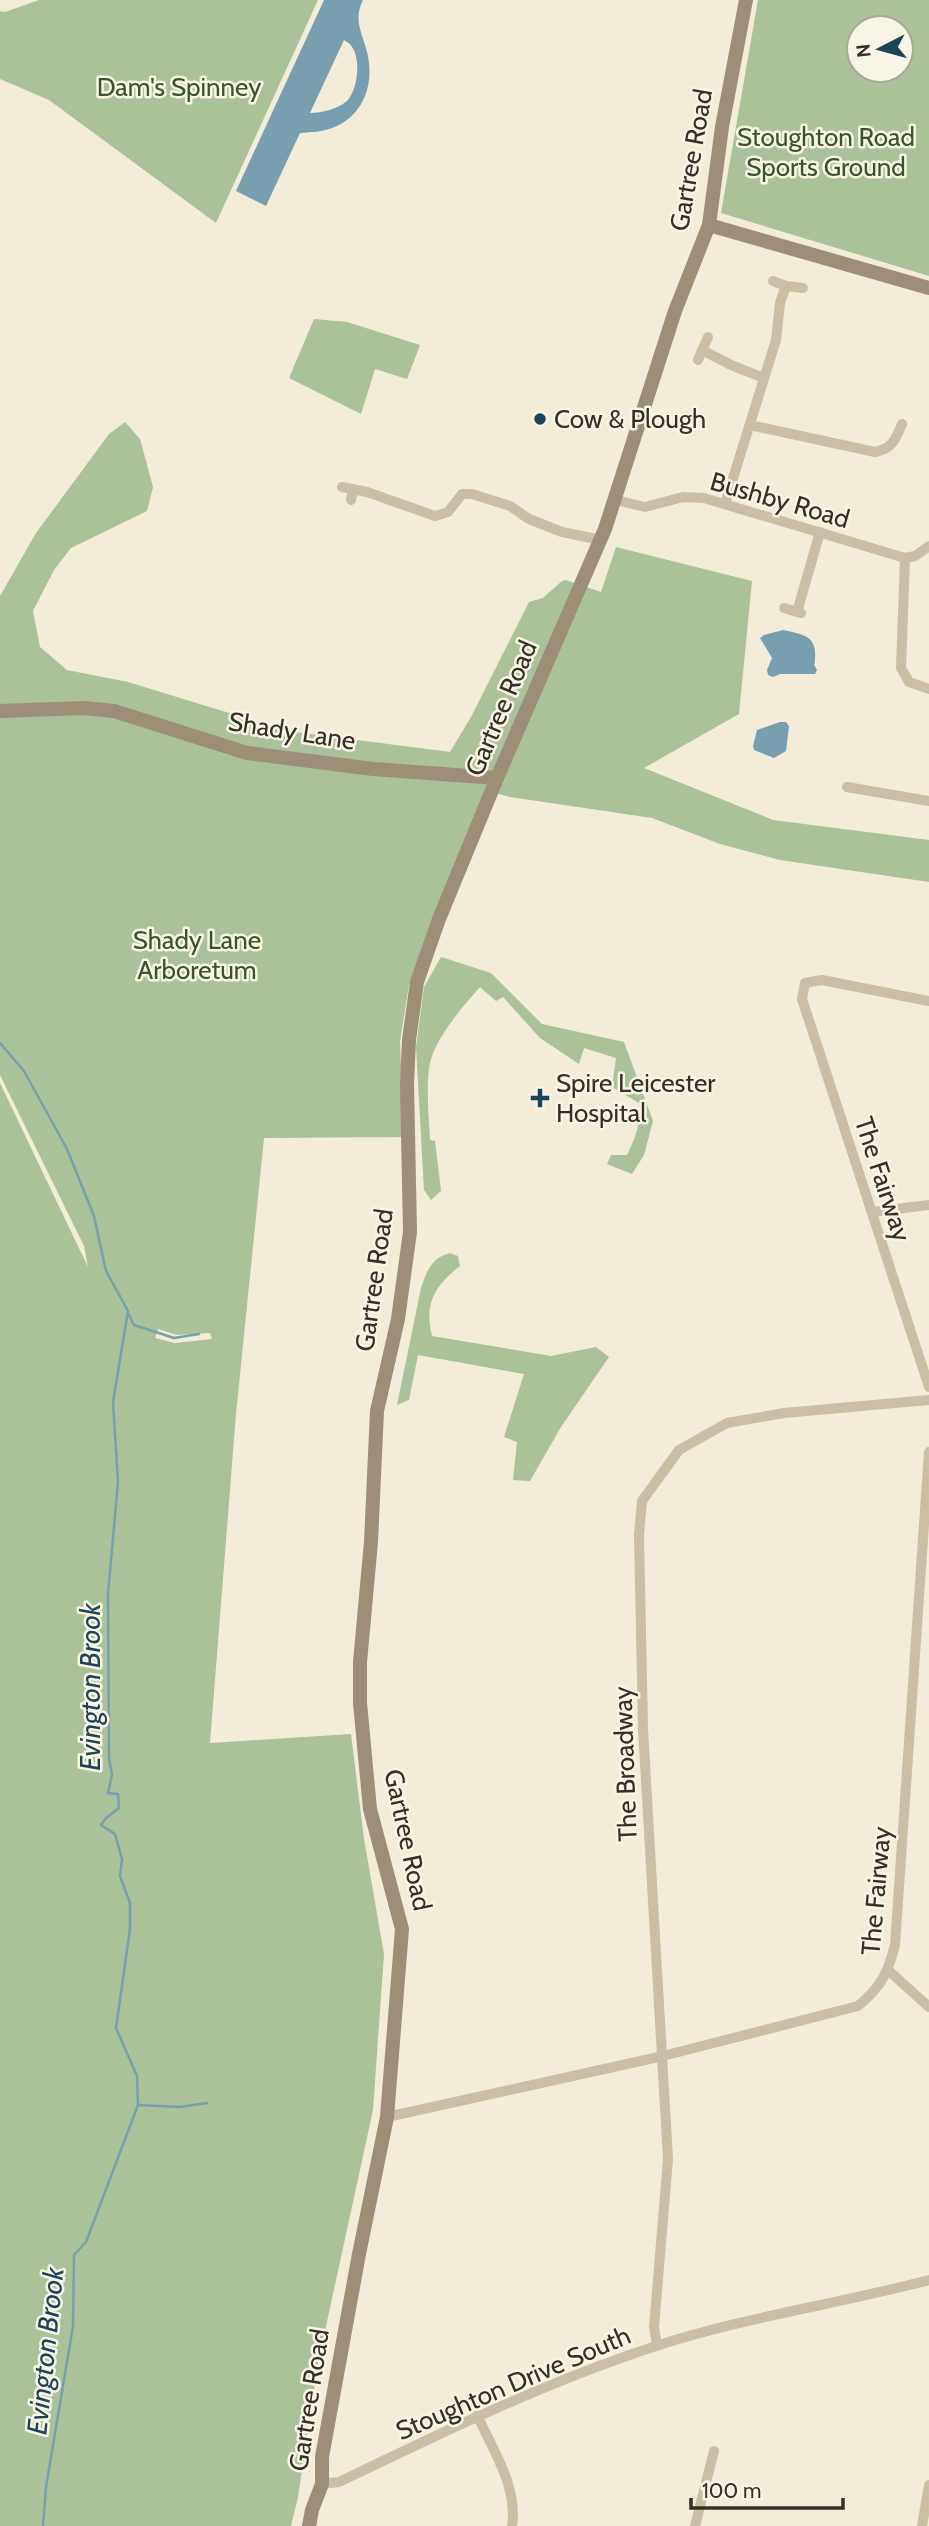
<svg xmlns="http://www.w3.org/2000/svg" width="929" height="2526" font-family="Cabin,sans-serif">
<rect width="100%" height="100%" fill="#f2ecd9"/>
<g fill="#aac199" fill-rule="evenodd">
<path d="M39,0H318L216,223L49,100L0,79V11L5,12Z"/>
<path d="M758,0H929V276L721,213ZM859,28H901V70H859Z"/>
<path d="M314,319L347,322L420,345L407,379L375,369L361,414L289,378Z"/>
<path d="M125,422L140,439L153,487L147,511L71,548L54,570L33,611L40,647L67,670L128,682L288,731L450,752L471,717L529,602L543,598L562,581L566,580L601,592L616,547L752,581L739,714L644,768L773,820L929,840V882L780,860L720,844L652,818L510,797L488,791L409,985L400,1042L404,1137L264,1138L236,1414L210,1743L351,1734L364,1839L384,1954L373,2110L318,2363L298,2497L291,2526H0V1083L88,1267L84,1246L0,1075V596L36,533L109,434ZM158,1329L177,1335L210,1333L212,1339L175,1343L155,1338Z"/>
<path d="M441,957L491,973L542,1024L624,1042L653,1121L644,1155L632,1174L607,1164L611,1155H627C635,1139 642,1121 639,1103L612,1087L616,1058L584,1048L579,1064L540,1038L503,997L496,1001L480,987C463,1006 439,1034 431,1059C425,1079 429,1118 430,1140L435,1141L441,1191L431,1200L424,1190L416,1047L424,987Z"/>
<path d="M450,1253L458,1256L460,1266C434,1286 424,1304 432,1336L551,1356L596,1347L609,1357L561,1427L530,1481L513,1480L517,1442L504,1437L524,1374L418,1355L409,1400L397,1405L421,1288C427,1271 431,1258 450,1253Z"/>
</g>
<g fill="#789faf" fill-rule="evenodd">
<path d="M324,0H363C353,20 362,32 367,52C375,83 364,116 332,128C322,132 311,132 300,133L266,206L236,191ZM344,40C345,41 351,44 352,47C361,60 358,89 347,101C338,109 322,113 310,113Z"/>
<path d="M783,630C801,634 817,635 815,658C815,669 812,660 817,670L815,674H780L773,677L768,675L767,670L772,658L760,638L764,635Z"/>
<path d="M780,722H786L789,726L786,751L774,758L754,750L753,746L757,730Z"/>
</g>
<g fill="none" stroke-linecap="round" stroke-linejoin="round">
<g stroke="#789faf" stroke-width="2.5">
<path d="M0,1043L24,1071L67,1149L94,1216L106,1271L128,1311L113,1402L118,1482L108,1594L109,1758L112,1775L108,1793L118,1794L119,1808L106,1818L101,1825L115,1834L122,1859L120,1876L130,1903V1929L116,2028L137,2076L138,2105L86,2242L74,2255L73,2326L46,2487L43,2526"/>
<path d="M128,1313L134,1325L174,1338L199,1334"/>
<path d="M138,2105L180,2107L207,2103"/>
</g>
<g stroke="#cabfa5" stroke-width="10">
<path d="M773,281L786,286L803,288"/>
<path d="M702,350L731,365L764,378"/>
<path d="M698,360L708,337"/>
<path d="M750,425L875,452C892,449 896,439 902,424"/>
<path d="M342,487L367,492L435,516L448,512L462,494H472L510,506L529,519L562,532L601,540"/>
<path d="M351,500L353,489"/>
<path d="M616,500L645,507L683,497L704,498L905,558L915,556L929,546"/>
<path d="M725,504L776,340L780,303L786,286"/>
<path d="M905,558L901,668L909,682L929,689"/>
<path d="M784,608L801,613"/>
<path d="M797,612L820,532"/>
<path d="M847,787L929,801"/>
<path d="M929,1001L822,980L805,983L802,999L929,1387"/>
<path d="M872,1212L929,1205"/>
<path d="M889,1971L929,2007"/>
<path d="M387,2117L663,2056L858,2006C881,1987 888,1973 895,1945L929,1452"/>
<path d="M657,2345L654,2327L668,2159L643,1729L639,1535L642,1501L679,1450L727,1423L784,1413L929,1400"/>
<path d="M477,2415C493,2450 518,2487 512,2526"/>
<path d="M322,2484L339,2482C443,2432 546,2382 656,2346C745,2317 838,2304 929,2280"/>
<path d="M695,2526L714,2451"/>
<path d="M922,2526L929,2485"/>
</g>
<g stroke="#9d8e77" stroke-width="14">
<path d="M709,225L929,288"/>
<path d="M0,711L83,708L114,711L247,753L373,769L497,778"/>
<path d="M309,2526L312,2510L322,2484V2457L359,2254L387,2117L402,1929L370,1809L360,1703V1662L371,1542L377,1411L398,1319L410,1232L407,1084L409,1040L417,982L439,919L497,778L605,529L675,311L709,225L722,127L746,0"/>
</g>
</g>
<g fill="#1c4457" stroke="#f9f5e6" stroke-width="2.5">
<circle cx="540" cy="419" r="7"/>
<path d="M536.5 1087.5h7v7h7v7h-7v7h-7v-7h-7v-7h7z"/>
</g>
<g text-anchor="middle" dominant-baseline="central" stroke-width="5" stroke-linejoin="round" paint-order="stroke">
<g font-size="26" fill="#3a542a" stroke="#f9f5e6">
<text x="179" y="87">Dam's Spinney</text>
<text x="826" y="137">Stoughton Road<tspan x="826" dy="30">Sports Ground</tspan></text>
<text x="197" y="940">Shady Lane<tspan x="197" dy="30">Arboretum</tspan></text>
</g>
<g font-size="26" fill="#352f27" stroke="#f9f5e6">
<text transform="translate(691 160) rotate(-80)">Gartree Road</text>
<text transform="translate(780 500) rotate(16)">Bushby Road</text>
<text transform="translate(501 708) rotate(-67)">Gartree Road</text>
<text transform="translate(292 731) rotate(9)">Shady Lane</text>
<text transform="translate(883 1179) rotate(72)">The Fairway</text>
<text transform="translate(374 1280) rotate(-82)">Gartree Road</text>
<text transform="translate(625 1764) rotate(-92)">The Broadway</text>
<text transform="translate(408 1840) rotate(78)">Gartree Road</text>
<text transform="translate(876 1891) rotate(-85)">The Fairway</text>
<text transform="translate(513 2383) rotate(-23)">Stoughton Drive South</text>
<text transform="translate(309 2400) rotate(-81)">Gartree Road</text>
</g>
<g font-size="26" fill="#352f27" stroke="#f9f5e6" text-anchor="start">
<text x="554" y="419">Cow &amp; Plough</text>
<text x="556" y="1083">Spire Leicester<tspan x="556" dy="30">Hospital</tspan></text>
</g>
<g font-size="28" font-style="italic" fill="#1c4457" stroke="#f9f5e6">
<text transform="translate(90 1687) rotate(-90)">Evington Brook</text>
<text transform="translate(45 2351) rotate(-84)">Evington Brook</text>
</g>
</g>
<g transform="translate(880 49) rotate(264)"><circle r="33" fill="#f9f5e6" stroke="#aba69a" stroke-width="2"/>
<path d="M0-5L12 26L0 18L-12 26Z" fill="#1c4457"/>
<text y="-10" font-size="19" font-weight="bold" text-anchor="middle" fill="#352f27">N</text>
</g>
<path d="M691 2498v10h152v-10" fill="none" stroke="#352f27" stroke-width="3.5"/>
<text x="702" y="2498" font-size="21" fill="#352f27" stroke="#f9f5e6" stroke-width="5" paint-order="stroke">100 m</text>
</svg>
